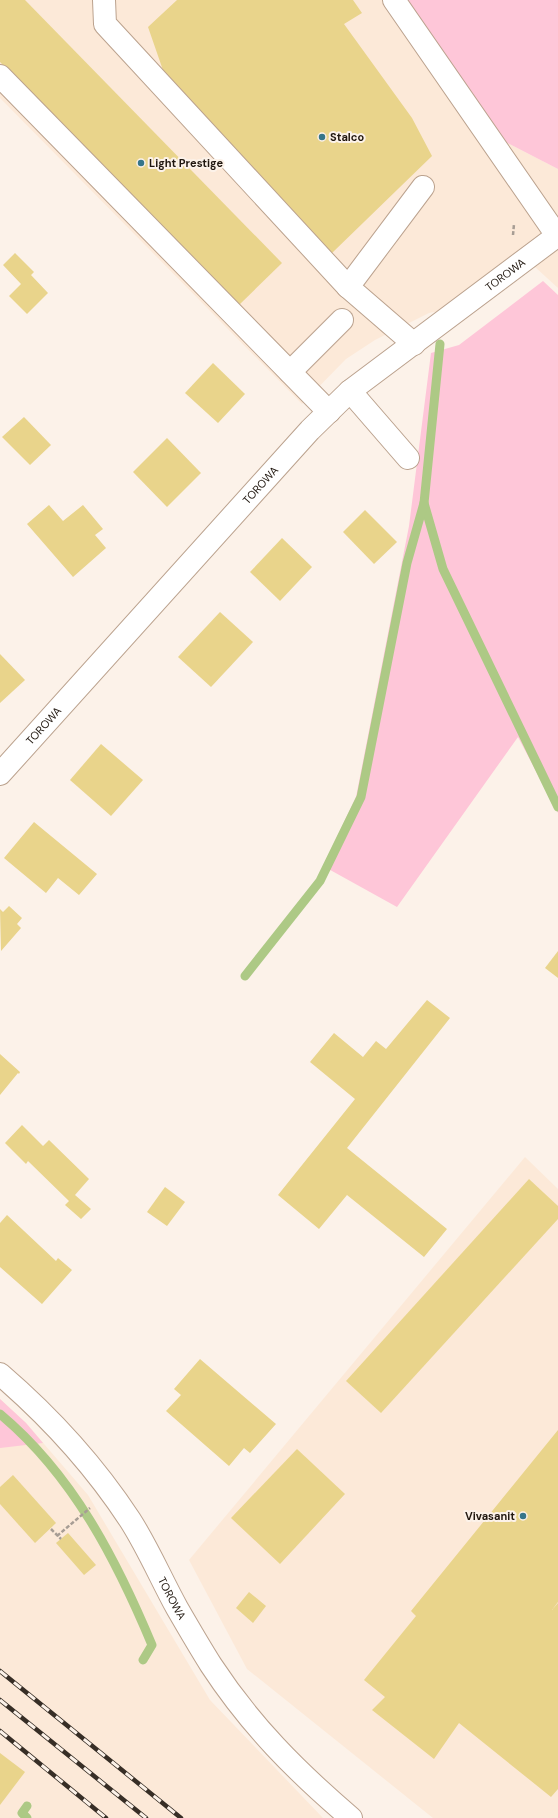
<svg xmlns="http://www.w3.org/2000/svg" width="558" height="1818" font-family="'DM Sans',sans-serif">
<rect width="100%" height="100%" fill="#fcf2e9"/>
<g fill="#fce9d8">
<path d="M0,0H383L463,120L558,169V288L523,256L473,305L429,313L375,340L346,359L302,404L0,98Z"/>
<path d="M525,1157L558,1189V1818H433L247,1669L189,1560Z"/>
<path d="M0,1399L26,1423L88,1495L210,1700L323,1818H0Z"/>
</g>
<g fill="#fec6d8">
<path d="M383,0H558V169L463,120Z"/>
<path d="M543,281L558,295V813L518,737L397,907L323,866L356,797L409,526L431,353L459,345Z"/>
<path d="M0,1399L26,1423L43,1443L0,1448Z"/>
</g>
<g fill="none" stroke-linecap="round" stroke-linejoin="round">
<g stroke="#adc985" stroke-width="9">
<path d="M424,503L443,569L558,807"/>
<path d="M245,976L320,881L361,797L407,563L424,503L440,344"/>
<path d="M0,1414C73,1475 116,1559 152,1645L143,1660"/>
<path d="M27,1818L22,1813L27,1806"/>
</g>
</g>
<g fill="#e9d48b">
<path d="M0,0H25L282,263L238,306L0,62Z"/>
<path d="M177,0H353L362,13L344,24L412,118L432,156L331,254L165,76L148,27Z"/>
<path d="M15,253L34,272L31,275L48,293L27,314L9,296L21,284L3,265Z"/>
<path d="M213,363L245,394L218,423L185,393Z"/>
<path d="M24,417L51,445L30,465L2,437Z"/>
<path d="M167,438L201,473L167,507L133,472Z"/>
<path d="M49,505L63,521L83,505L103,529L95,535L106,548L73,577L27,524Z"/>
<path d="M365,510L397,542L374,564L343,532Z"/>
<path d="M282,538L312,567L280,601L250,572Z"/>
<path d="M220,612L253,642L211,687L178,657Z"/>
<path d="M0,654L25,680L0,703Z"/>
<path d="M101,744L143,780L111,816L70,780Z"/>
<path d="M34,822L97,874L79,895L58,878L46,893L4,858Z"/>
<path d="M9,906L22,918L17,924L21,928L1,951L0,909L3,912Z"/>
<path d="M558,951V978L545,968Z"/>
<path d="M427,1000L450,1018L347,1148L447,1229L424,1257L347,1195L319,1229L278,1195L355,1099L310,1062L334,1033L363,1057L376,1041L386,1049Z"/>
<path d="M0,1054L20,1072L19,1074L18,1073L0,1095Z"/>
<path d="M22,1125L43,1146L49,1140L89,1179L75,1195L91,1209L81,1219L65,1205L69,1201L28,1161L26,1164L5,1143Z"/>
<path d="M529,1179L558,1206V1219L381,1413L346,1381Z"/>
<path d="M165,1187L185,1202L167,1226L147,1212Z"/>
<path d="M7,1215L56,1261L58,1258L72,1270L42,1304L0,1267V1223Z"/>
<path d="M200,1359L276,1424L250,1453L244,1448L229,1466L166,1411L181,1395L174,1389Z"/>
<path d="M558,1430V1602L552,1610L558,1603V1789L551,1797L459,1723L434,1759L372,1710L385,1697L364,1680L416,1616L411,1611Z"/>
<path d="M297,1449L345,1494L280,1564L231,1518Z"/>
<path d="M13,1475L56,1523L35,1543L0,1504V1487Z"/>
<path d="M68,1533L96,1565L84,1575L56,1543Z"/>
<path d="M249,1592L266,1606L253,1623L236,1608Z"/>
<path d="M0,1753L25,1772L0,1805Z"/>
</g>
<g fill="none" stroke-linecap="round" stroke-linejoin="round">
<defs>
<g id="minor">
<path d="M104,0L105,24L348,287L423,187"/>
<path d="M394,0L558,237"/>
<path d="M0,76L329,412"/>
<path d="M348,287L414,344"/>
<path d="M290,372L342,320"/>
<path d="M350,391L408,458"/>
<path id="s1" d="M0,774L310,430L350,391L558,235"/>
<path id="s2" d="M0,1374C50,1417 94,1465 130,1520C148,1548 161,1579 177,1608C188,1627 199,1646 211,1665C251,1726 296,1771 351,1818"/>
</g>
</defs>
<use href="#minor" stroke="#bba28e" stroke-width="24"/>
<g stroke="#a79d94" stroke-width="2.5" stroke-dasharray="4 2" stroke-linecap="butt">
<path d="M513,235L514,224"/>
<path d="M51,1529L61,1539"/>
<path d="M57,1536L90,1508"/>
</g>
<use href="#minor" stroke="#fff" stroke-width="22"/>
<defs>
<g id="rail">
<path d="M0,1671L181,1818"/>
<path d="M0,1700L146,1818"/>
<path d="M0,1731L106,1818"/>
</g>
</defs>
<use href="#rail" stroke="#372e26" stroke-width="4.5"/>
<use href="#rail" stroke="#fcf2e9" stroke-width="3" stroke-dasharray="9" stroke-linecap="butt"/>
</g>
<g fill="#36758a" stroke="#fcf2e9" stroke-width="1.5">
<circle cx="322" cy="137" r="4"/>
<circle cx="141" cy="163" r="4"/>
<circle cx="523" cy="1516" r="4"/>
</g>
<g text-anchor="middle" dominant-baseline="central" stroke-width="4" stroke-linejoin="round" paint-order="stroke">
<g font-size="11" font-weight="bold" fill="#20170f" stroke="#fcf2e9" text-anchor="start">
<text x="330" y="137">Stalco</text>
<text x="149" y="163">Light Prestige</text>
<text x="515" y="1516" text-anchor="end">Vivasanit</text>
</g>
<g font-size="11" fill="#20170f" stroke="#fcf2e9">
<text stroke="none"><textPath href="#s1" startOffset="713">TOROWA</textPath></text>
<text stroke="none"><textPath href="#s1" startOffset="389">TOROWA</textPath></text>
<text stroke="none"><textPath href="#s1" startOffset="65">TOROWA</textPath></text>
<text stroke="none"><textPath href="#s2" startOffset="285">TOROWA</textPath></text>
</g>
</g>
</svg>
